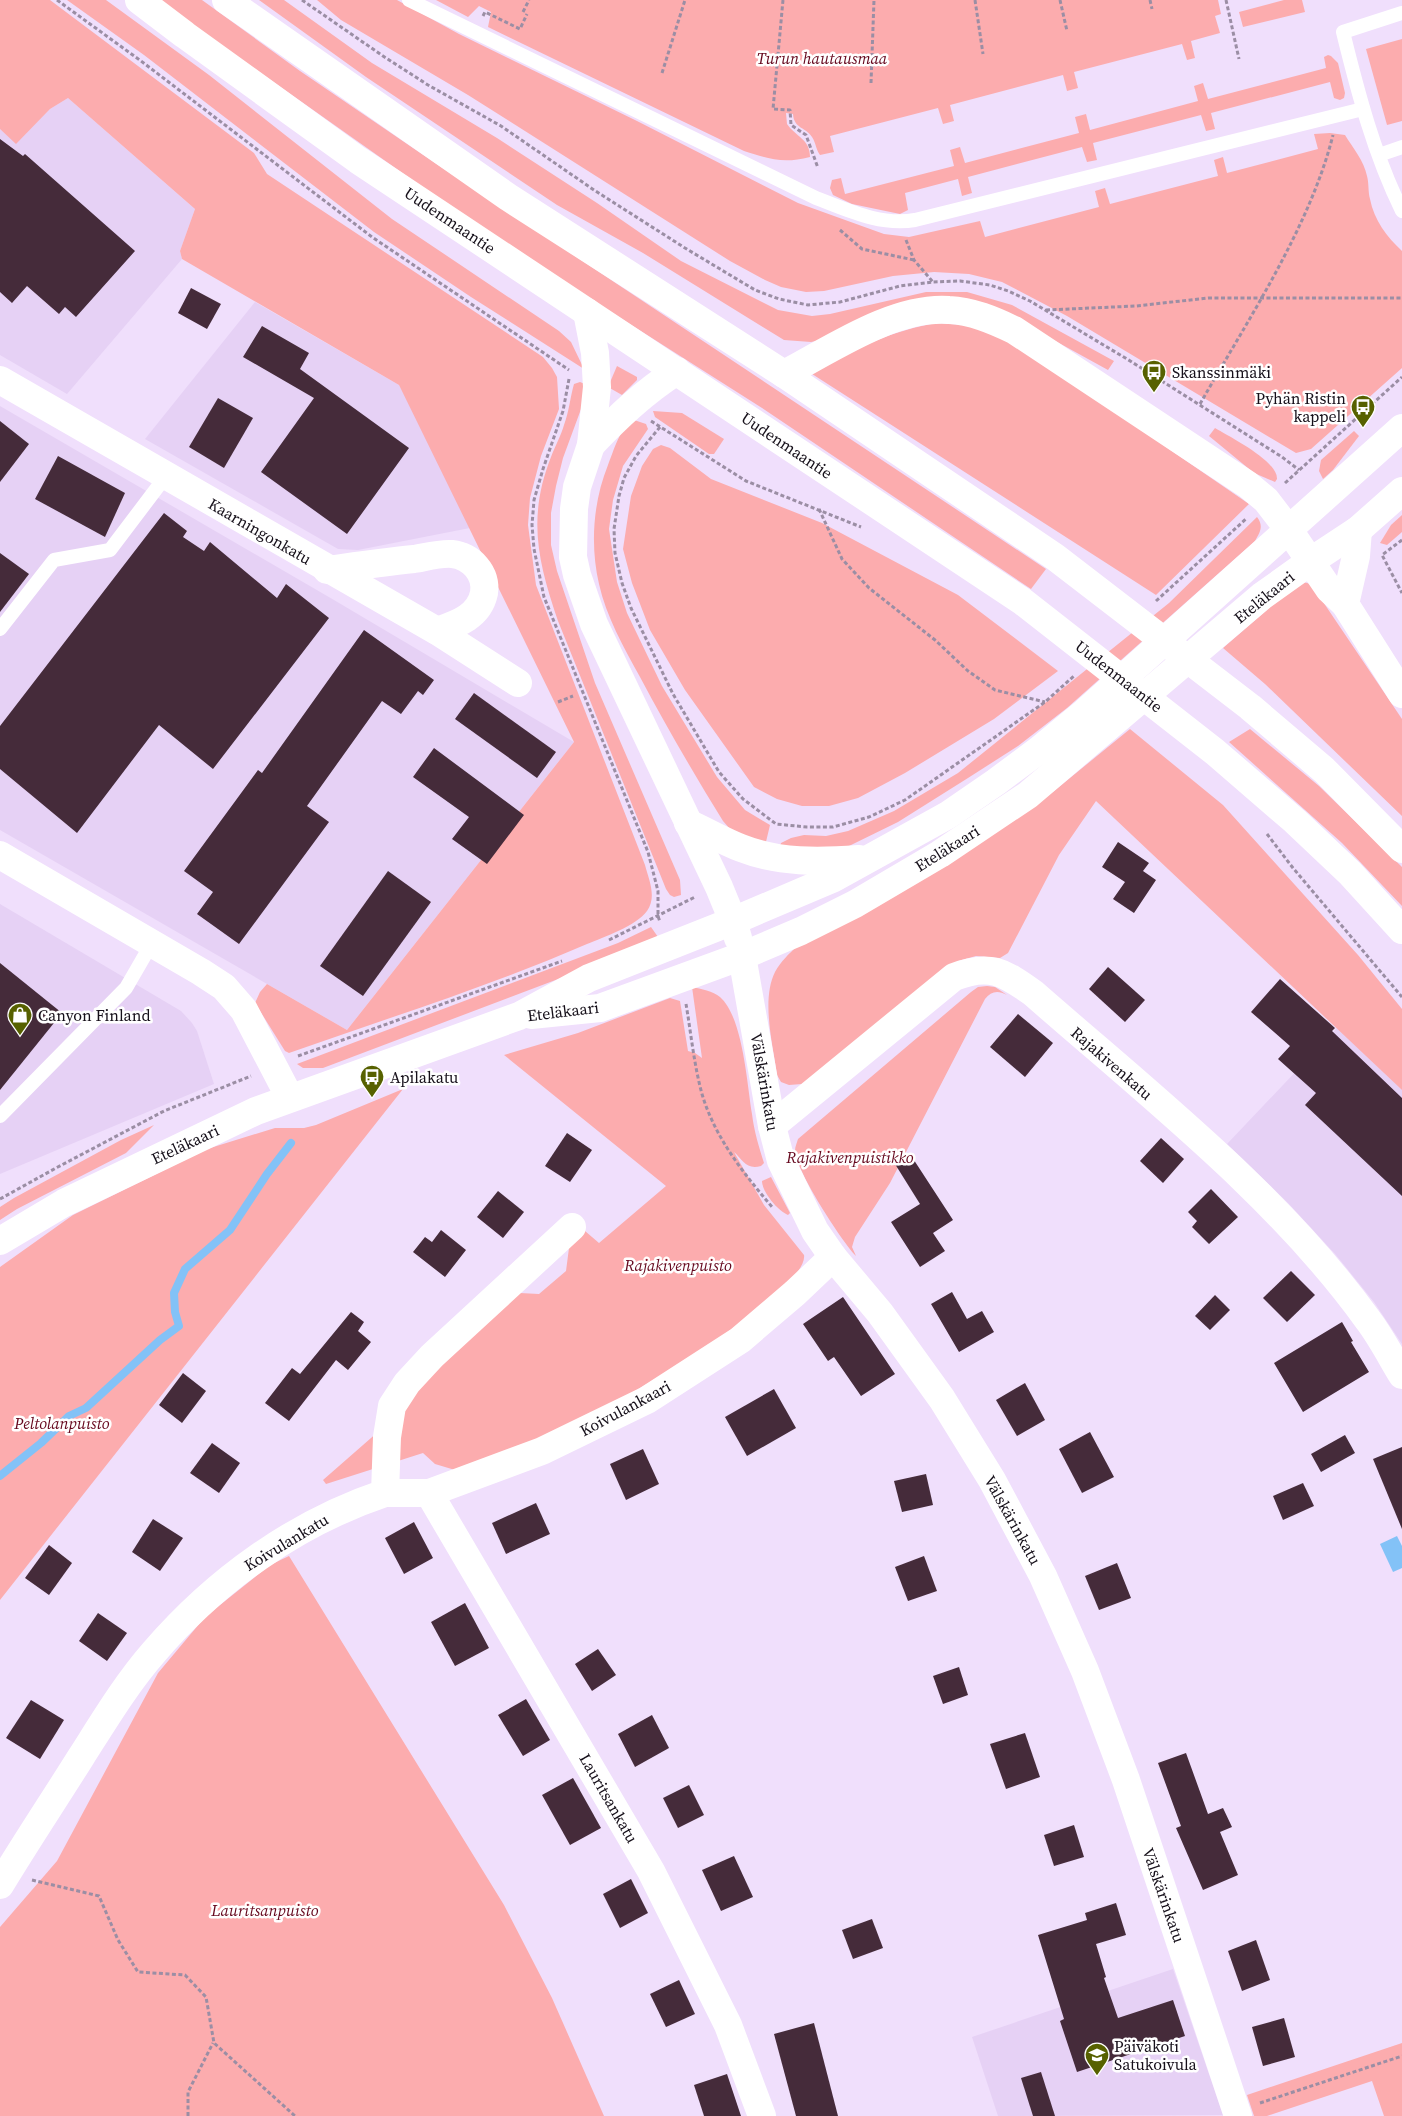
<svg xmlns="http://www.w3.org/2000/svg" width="1402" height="2116" font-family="'Source Serif 4',serif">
<rect width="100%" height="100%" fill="#f0dffc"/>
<g fill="#e6d1f5">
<path d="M68,98L195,209L180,251L182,259L67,394L0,355V129L16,143L50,109Z"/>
<path d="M255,302L399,385L475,527L358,550L338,549L145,439Z"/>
<path d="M0,406L334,600L574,742L347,1030L0,830Z"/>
<path d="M0,904L181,1011L192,1023L197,1031L214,1084L0,1174Z"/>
<path d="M1337,1028L1402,1090V1344L1374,1302L1336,1255L1288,1203L1227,1144Z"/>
<path d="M1173,1969L1223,2115L998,2116L972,2037Z"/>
</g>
<g fill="#fcacae">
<path d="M0,0H50L254,153L267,174L543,357L552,368L557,377L559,409L541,456L530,498L528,525L536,585L645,865C649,880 657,897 647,911C636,926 604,937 587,944C490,986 388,1018 289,1053L285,1051L255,1003L260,992L267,984L347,1030L574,742L399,385L182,259L180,251L195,209L68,98L50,109L16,144L0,129Z"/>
<path d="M67,0H106L209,75L392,219L559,331L571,342L584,369L471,297L374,232L144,55Z"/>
<path d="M161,0H202L300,71L435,163L1046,569L1031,589L765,410L581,293L418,184L187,21Z"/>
<path d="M259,0H284L372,63L497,138L597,203L681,261L778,310L812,316L830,314L926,292H967L1012,305L1114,361L1108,370L1028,326L986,306L811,342L784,340L643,253L557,205L366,77Z"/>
<path d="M317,0H397L459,34L637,121L798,203L884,234L909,237L980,221L985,237L1099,207L1095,191L1105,188L1110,204L1218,176L1214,160L1223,157L1227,173L1318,149L1314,134L1330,133L1345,135C1353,148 1364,161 1367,176C1369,183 1368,192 1370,199C1374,220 1387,237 1402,251V368L1311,449L1296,453L1067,316L1002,282L969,274L934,272L893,276L824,291L806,292L781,287L765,280L730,261L468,95L341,20Z"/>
<path d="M436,0H1218L1221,14L1215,16L1220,33L1191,41L1195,58L1187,60L1182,44L1074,72L1078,88L1067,91L1063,75L950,105L954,121L943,124L938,108L830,136L834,152L820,155C816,150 816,143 812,137C806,127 794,129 793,114L786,113L787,124C796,137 810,139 810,157C783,164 769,159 744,151L488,27L491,12L479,6L468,17Z"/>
<path d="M1284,0H1302L1305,12L1243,27L1239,12Z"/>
<path d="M1402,39V121L1387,125L1366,49Z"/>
<path d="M1328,55L1331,56L1338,63L1345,93L1344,98L1340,100L1334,98L1330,82L1211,113L1215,129L1206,131L1201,115L1093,143L1097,160L1087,162L1082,147L968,177L972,193L962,196L958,179L905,193L908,210L900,214L852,204L833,195L830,188L832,180L841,178L845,194L954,166L950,150L960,147L965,163L1079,133L1075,117L1086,114L1090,130L1198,101L1194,86L1203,83L1208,99L1326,68L1324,57Z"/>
<path d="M939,323L973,326L1019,346L1249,504L1156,595L809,372C851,352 892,329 939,323Z"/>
<path d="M617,366L637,377V380L622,395L608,387Z"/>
<path d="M580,382L585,384L584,401L563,458L556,486L551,513V545L557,571L595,683L680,880L681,895L674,897L670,895L666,889L558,621C538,562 527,518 551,457C555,446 561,436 564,425C569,412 570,398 574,384Z"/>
<path d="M653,411L682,413L724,439L714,454H709L655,417Z"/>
<path d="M634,420L646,424L648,429L623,466L613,500L609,529L617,582L627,613L662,686L717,777L745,810L770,825L765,846L730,829L723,821C694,774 666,726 640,677C624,648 606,616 599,584C590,545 593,502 608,465C614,450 620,427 634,420Z"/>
<path d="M1215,428C1230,437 1278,461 1277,479L1275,482L1254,473L1209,436Z"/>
<path d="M1354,431L1359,436L1333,470L1323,479L1319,471L1321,460Z"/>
<path d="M661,445L670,448L711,479L822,523L958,595L1058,671L994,719L905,773L858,798L829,806H802L777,799L754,787L685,690L650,630L632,583L623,549L631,496L642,466L653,449Z"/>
<path d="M1402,515V532L1387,545L1380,543L1391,525Z"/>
<path d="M1257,517C1264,526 1260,532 1255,541L1067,708L1018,746L968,778L898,822L849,846L827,851L780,846L781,843L791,838L804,835L826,836L848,831L894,811L958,773L1169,603Z"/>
<path d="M1303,582L1311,584L1402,719V816L1265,684L1223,648L1297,584Z"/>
<path d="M1130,729L1223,805L1358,955L1402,1009V1090L1096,801L1059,855L1008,953L1000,958L976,956L958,961L831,1067L802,1084L789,1085L781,1082L777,1075C773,1045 761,1000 775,972C781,961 789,954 797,946L1007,825L1054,791Z"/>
<path d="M1250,729L1319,786L1402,867V906L1342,843L1229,742Z"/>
<path d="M651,927L658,937L627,953L323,1068H303L297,1064L618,943Z"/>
<path d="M987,986L995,987L1007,995C998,990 991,991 985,999L890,1183L855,1237L852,1247L856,1256C841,1240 796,1171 795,1151C795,1146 797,1143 798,1139L971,992L978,987Z"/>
<path d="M692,987C701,989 713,991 720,997C743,1017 747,1084 752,1114C754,1131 759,1147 764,1163L761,1166C746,1170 743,1160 734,1152L764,1205L804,1255C810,1292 609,1409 572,1425C534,1442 494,1455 455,1470L435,1464L423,1453L326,1484L323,1480L403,1410L413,1394L489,1319L520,1293L539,1294L566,1271L569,1248L585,1231L599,1243L666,1186L504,1055L578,1033L670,998L680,1001L688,1051L695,1053L702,1058Z"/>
<path d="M403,1089L0,1600V1267L73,1215L207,1149L275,1128H304L316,1125Z"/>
<path d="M154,1125L126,1153L17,1209L0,1220V1207L14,1198L121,1140Z"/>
<path d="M771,1177L790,1213L788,1215C778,1211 762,1192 762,1181Z"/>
<path d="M289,1556L504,1905L552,1998L604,2116H0V1927L57,1861L158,1673L205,1617L270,1565Z"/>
<path d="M1402,2043V2116H1384L1372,2081L1267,2116H1254L1247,2095Z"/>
</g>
<path fill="#83c2f7" d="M1397,1536L1402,1546V1568L1393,1572L1380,1544Z"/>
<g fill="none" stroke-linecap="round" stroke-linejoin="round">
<path stroke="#83c2f7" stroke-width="8" d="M0,1476L41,1443L69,1416L86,1408L160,1340L179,1326L175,1312L174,1293L185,1269L230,1230L267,1174L291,1143"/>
</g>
<g fill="#452b3a">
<path d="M0,139L23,156L25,154L135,251L76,317L65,307L59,314L27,286L12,303L0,292Z"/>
<path d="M191,288L221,304L207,329L178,313Z"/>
<path d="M262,326L309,353L300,369L409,448L347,534L261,472L314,398L243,357Z"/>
<path d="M218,398L253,418L224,468L189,447Z"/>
<path d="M0,421L29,444L0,482Z"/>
<path d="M58,456L125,493L105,537L35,499Z"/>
<path d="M164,513L187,531L183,537L204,551L210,542L277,598L286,584L329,618L213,769L159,725L77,833L0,769V726Z"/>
<path d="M0,553L29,574L0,612Z"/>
<path d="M364,630L434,680L423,695L418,691L401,714L382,701L307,806L329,822L239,944L197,914L213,892L184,871L258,770L262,773Z"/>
<path d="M474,693L556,752L537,778L455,719Z"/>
<path d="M434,748L524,815L487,864L452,839L469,817L413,777Z"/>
<path d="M1118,842L1149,863L1143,871L1156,880L1134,913L1113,899L1125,882L1102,867Z"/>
<path d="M388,871L431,902L363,996L320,966Z"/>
<path d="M0,963L62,1013L0,1090Z"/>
<path d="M1108,967L1145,1000L1125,1022L1089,989Z"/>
<path d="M1280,979L1335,1028L1332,1031L1402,1098V1196L1305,1105L1316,1093L1278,1059L1290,1046L1251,1012Z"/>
<path d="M1018,1014L1053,1043L1025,1077L990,1047Z"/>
<path d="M567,1133L592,1150L570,1182L545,1166Z"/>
<path d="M1161,1138L1184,1159L1163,1183L1140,1161Z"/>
<path d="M910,1154L953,1220L933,1233L945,1251L920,1267L891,1222L920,1204L895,1164Z"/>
<path d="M1211,1189L1238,1217L1209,1244L1192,1227L1197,1221L1188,1212Z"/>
<path d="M498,1191L524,1212L503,1238L477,1217Z"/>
<path d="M441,1230L466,1250L445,1277L413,1252L425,1237L432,1242Z"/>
<path d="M1291,1271L1315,1295L1287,1322L1263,1298Z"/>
<path d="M952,1292L967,1319L982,1311L994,1332L959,1352L931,1304Z"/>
<path d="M1215,1295L1230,1310L1210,1330L1195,1316Z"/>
<path d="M843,1297L895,1374L861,1396L834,1357L828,1361L803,1324Z"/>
<path d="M351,1312L364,1322L358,1331L371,1342L348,1370L336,1360L289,1421L265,1403L292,1368L300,1374Z"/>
<path d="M1342,1322L1353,1341L1351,1342L1369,1372L1303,1412L1274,1363Z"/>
<path d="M183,1373L206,1391L182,1423L159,1405Z"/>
<path d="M1025,1383L1045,1420L1017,1436L996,1400Z"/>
<path d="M774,1389L796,1428L747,1456L725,1417Z"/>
<path d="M1090,1432L1114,1477L1082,1493L1059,1449Z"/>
<path d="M1345,1435L1355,1453L1321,1472L1311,1454Z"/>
<path d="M212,1443L240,1463L219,1493L190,1473Z"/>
<path d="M1402,1447V1529L1373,1459Z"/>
<path d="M643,1449L659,1484L626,1500L610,1464Z"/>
<path d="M926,1474L933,1505L902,1512L894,1481Z"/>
<path d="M1303,1483L1314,1506L1283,1520L1273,1496Z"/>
<path d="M536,1503L550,1534L506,1554L492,1523Z"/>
<path d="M153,1519L183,1538L160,1571L132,1552Z"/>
<path d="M414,1522L433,1558L404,1574L385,1538Z"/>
<path d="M49,1545L72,1563L49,1595L25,1578Z"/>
<path d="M924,1556L937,1591L908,1601L895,1567Z"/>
<path d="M1117,1563L1131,1598L1099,1610L1085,1576Z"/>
<path d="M465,1603L489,1648L455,1666L431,1622Z"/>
<path d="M98,1613L127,1633L107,1661L79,1641Z"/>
<path d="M598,1649L616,1675L592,1691L575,1664Z"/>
<path d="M959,1667L968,1695L943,1704L933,1676Z"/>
<path d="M526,1699L550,1740L523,1756L498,1715Z"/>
<path d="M31,1700L64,1720L40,1759L6,1738Z"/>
<path d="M652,1715L669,1748L635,1767L618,1734Z"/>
<path d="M1025,1733L1040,1777L1006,1789L990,1744Z"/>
<path d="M1186,1753L1208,1814L1223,1808L1232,1827L1220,1832L1238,1875L1203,1890L1176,1828L1181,1826L1158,1763Z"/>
<path d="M573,1778L601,1828L570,1845L542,1795Z"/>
<path d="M689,1785L704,1815L678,1828L663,1798Z"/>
<path d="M1074,1825L1084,1857L1054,1866L1044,1835Z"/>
<path d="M734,1856L753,1897L721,1911L702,1870Z"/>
<path d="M631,1879L648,1913L620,1928L603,1894Z"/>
<path d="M1116,1903L1126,1935L1096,1944L1106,1977L1104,1978L1118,2018L1173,2000L1185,2036L1077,2072L1060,2021L1064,2019L1038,1935L1087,1920L1085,1913Z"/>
<path d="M872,1919L883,1948L853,1959L842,1930Z"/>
<path d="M1256,1940L1270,1980L1242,1991L1228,1951Z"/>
<path d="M679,1980L695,2014L666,2027L650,1994Z"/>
<path d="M1284,2018L1295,2057L1263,2066L1252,2027Z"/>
<path d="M814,2023L838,2116H796L774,2034Z"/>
<path d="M1041,2072L1055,2116H1033L1021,2078Z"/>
<path d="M727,2074L741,2116H704L694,2085Z"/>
</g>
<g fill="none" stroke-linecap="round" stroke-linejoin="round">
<g stroke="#9b8ea4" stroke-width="3" stroke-dasharray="4 2.5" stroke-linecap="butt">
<path d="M57,0L141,61L372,237L569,370"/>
<path d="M302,0L383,56L428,85L501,126L594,190L685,248L755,290L779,299L808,305L840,302L900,286L933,282L960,281L990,285L1008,291L1030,301L1127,359L1282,457L1299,470"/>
<path d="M783,0L773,109L790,110L791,125L806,135L818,168"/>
<path d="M975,0L983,54"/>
<path d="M1060,0L1067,31"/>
<path d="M1150,0L1152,9"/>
<path d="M1226,0L1239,59"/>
<path d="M523,12L529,0"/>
<path d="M483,16L485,12L520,29L527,14"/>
<path d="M662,73L685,0"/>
<path d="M871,83L874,0"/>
<path d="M840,230L862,249L914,260"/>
<path d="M906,240L914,260L933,282"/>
<path d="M1046,310L1136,306L1208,298H1402"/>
<path d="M569,379L563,411L543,469L534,500L532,525L534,549L544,597L648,852L658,891V916L660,922"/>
<path d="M1200,404C1247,321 1310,227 1333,135"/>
<path d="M651,421L746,481L861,527"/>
<path d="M660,427L636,456L624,478L619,496L614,529L615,553L622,583L631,608L673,694L719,772L743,799L776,824L807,827H833L869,817L905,800L1045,702L1075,675"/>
<path d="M1285,483L1402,377"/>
<path d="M819,509L842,559L869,588L935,640L968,671L995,690L1045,702"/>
<path d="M1402,540L1382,555L1402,593"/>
<path d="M1156,601L1247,518"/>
<path d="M558,702L573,696"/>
<path d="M1267,834L1293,868L1402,997"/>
<path d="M609,940L695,897"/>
<path d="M686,1004C691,1033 694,1065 702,1094C715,1138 744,1174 773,1208"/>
<path d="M298,1056L562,961"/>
<path d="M0,1199L56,1168L164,1111L251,1076"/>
<path d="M32,1880L99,1896L118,1940L138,1972L185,1975L206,1997L214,2043L295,2116"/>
<path d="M1260,2103L1402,2056"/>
<path d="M188,2116V2092L213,2043"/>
</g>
<g stroke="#fff" stroke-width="14">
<path d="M409,0L816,198C848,210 880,226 915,220L1363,109"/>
<path d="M1402,13L1343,32C1358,93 1374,154 1402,211"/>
<path d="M1379,155L1402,147"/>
<path d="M0,629L54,560L110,550L166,476"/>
<path d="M0,1116L126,988L152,943"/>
</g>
<g stroke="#fff" stroke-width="28">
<path d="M0,380L437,631L518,683"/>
<path d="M327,570C356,566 385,562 414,559C426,557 440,553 452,554C471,556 487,573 484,593C479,617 457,624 437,631"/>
<path d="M0,855L201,972L224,987L244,1010L290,1098"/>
<path d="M742,956L772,1126L781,1161L815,1231L833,1257L880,1313L942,1399L992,1480L1043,1576L1085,1671L1126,1780L1238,2116"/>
<path d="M772,1126L954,977C989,963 1004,972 1033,993C1148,1094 1279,1196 1368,1320C1381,1337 1391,1357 1402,1375"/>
<path d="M385,1493H429L542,1451L647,1400L740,1340L795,1293L833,1257"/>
<path d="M429,1493L651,1871L728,2025L762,2116"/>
<path d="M0,1885C26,1842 54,1800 81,1757C104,1721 126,1684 154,1652C216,1580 295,1523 385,1493L387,1437L392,1406L407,1383L432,1356L572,1227"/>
</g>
<g stroke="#fff" stroke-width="28">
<path d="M139,0L185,35L358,160L1022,601L1215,752L1295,821L1350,873L1402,930"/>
<path d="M226,0L508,197L784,374L1055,557L1250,707L1324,770L1402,849"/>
<path d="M587,312L595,353L597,387L591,445L577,487L574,509L573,557L577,575L594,624L719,887L733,921L738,938"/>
<path d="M784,374C832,349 894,306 949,310C972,311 993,320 1014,330L1248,485L1266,500L1289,530L1329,589L1345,604L1402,694"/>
<path d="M591,445C618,417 644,392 677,371"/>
<path d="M1345,604L1356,556L1358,530"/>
<path d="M688,823C706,831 723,841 741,848C779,863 819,862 859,859"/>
<path d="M531,1015L600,1008L742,956L801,931L855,904L940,854L1028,795L1262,596L1311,561L1358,530L1402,491"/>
<path d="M0,1241L64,1203L256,1111L519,1016L589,978L733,921L834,878L948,815L996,782L1039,750L1085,712L1402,428"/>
</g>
</g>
<defs>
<symbol id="bus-pin" viewBox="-11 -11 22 30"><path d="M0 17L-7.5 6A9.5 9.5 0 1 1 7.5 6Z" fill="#576100" stroke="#fff"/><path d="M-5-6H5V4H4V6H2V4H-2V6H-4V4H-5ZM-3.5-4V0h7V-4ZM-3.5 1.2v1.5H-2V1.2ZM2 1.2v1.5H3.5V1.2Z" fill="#fff"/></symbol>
<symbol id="shop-pin" viewBox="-11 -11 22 30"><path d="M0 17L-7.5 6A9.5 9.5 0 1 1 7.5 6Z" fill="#576100" stroke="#fff"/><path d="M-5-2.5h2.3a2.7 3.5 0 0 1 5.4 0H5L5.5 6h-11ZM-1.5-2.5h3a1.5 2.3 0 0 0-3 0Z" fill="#fff"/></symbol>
<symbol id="school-pin" viewBox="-11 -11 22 30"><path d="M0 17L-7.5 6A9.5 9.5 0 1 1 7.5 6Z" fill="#576100" stroke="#fff"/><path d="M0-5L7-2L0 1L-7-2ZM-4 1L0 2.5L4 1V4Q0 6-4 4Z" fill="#fff"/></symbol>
</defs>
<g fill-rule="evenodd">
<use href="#bus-pin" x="1140" y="358" width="28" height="38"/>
<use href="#bus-pin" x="1349" y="393" width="28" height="38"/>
<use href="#shop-pin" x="6" y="1001" width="28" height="38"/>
<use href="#bus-pin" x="358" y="1063" width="28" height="38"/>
<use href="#school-pin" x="1083" y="2041" width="28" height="38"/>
</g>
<g text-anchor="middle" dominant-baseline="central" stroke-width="5" stroke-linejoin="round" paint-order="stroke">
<g font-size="16" font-style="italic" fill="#65061c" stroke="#fff">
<text x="822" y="58">Turun hautausmaa</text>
<text x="850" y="1157">Rajakivenpuistikko</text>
<text x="678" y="1265">Rajakivenpuisto</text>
<text x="62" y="1423">Peltolanpuisto</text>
<text x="265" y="1910">Lauritsanpuisto</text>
</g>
<g font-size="16" fill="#150f19" stroke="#fff">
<text transform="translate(450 220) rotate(34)">Uudenmaantie</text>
<text transform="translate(787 445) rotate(34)">Uudenmaantie</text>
<text transform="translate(260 531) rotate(30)">Kaarningonkatu</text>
<text transform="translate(1264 597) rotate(-39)">Eteläkaari</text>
<text transform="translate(1119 676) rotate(38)">Uudenmaantie</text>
<text transform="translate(947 848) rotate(-32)">Eteläkaari</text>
<text transform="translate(563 1011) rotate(-7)">Eteläkaari</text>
<text transform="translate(1112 1063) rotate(41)">Rajakivenkatu</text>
<text transform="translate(765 1082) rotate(80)">Välskärinkatu</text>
<text transform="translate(185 1144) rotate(-25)">Eteläkaari</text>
<text transform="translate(625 1408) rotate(-28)">Koivulankaari</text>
<text transform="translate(1013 1520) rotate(61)">Välskärinkatu</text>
<text transform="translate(286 1542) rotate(-31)">Koivulankatu</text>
<text transform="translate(609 1798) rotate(60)">Lauritsankatu</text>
<text transform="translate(1164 1895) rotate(71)">Välskärinkatu</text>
</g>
<g font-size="16" fill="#150f19" stroke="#fff" text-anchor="start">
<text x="1172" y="372">Skanssinmäki</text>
<text x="1346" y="398" text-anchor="end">Pyhän Ristin<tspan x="1346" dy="18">kappeli</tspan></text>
<text x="38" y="1015">Canyon Finland</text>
<text x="390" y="1077">Apilakatu</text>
<text x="1114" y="2046">Päiväkoti<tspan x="1114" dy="18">Satukoivula</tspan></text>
</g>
</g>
</svg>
